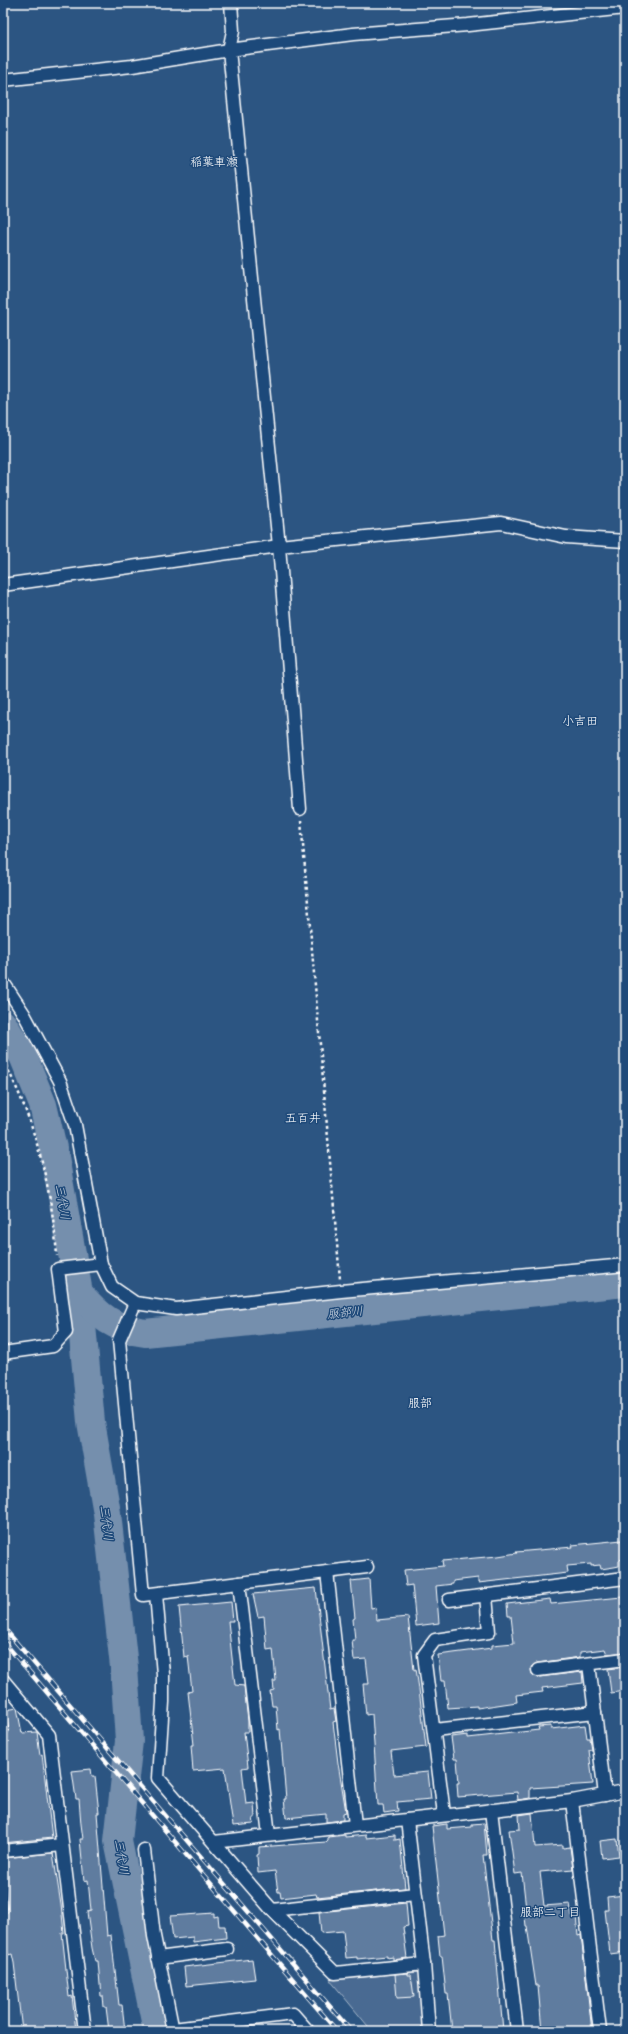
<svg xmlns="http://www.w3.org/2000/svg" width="628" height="2034" font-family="Delius,'Klee One',sans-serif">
<rect width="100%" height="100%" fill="#2c5582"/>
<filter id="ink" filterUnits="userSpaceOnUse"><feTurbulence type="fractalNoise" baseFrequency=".025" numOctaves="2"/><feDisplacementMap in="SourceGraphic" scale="8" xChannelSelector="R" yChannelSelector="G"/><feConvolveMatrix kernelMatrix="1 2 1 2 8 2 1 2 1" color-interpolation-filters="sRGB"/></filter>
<g filter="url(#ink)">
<path fill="#486b92" stroke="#a4b5c8" d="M419,1972L424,2031H372L330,1980Z"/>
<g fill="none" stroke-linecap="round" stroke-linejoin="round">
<g stroke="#748fad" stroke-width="28">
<path d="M3,1024L23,1056L43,1105L55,1157L79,1293L91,1422L107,1513L124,1667L129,1741L118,1841L157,2031"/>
<path d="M79,1293C100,1317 113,1328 145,1333L625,1283"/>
</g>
</g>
<g fill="#5e7c9f" stroke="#fff">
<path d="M622,1540L624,1559L619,1560V1566L614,1567L601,1569L600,1565L591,1566V1564L567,1566L568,1573L478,1583V1578L453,1581V1584L436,1586L439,1623L416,1626L412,1585L406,1586L404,1570L443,1566L442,1561L498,1556L517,1553L516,1552L573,1547L572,1545Z"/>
<path d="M369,1579L371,1608L376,1607L377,1620L408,1617L414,1670L416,1669L419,1689L426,1747L391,1751L394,1775L428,1772L431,1799L397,1802L398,1811L384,1813L383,1805H378L372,1714L366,1715L363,1684H369L366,1659L354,1660L352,1640H355L353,1619L355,1618L351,1581Z"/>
<path d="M316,1588L330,1710L334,1709L336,1721L333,1722L338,1763L346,1812L343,1813V1820L326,1822V1814L286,1818L284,1799H286L280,1729L278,1730L276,1706H272L270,1691L274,1690L273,1681H276L273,1649L267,1650L264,1616L258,1617L253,1594Z"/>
<path d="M622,1597L625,1620H622L625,1652L607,1654L605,1649L580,1652V1657L537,1663L531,1667L532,1674L539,1677L582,1672L583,1683L542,1688L543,1692L516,1695L517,1702L477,1708V1706L448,1708L445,1681H441L438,1655L492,1648V1645L514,1643L511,1616H508L507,1604L550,1599L551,1604Z"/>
<path d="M231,1602L233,1621H228L235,1685L244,1686L248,1721V1732H244L248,1767L242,1768L246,1804L254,1803L255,1818H253L254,1824L233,1826L225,1768L193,1771L191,1745H194L188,1692L192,1691L188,1656L184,1657L179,1607Z"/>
<path d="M625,1667V1691L611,1693L608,1669Z"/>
<path d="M17,1708L22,1733L37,1732L40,1755L42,1754L52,1838L3,1843V1733L9,1732L6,1710Z"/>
<path d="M585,1725L587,1738H590L592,1750H589L593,1784L530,1788V1798L518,1800L517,1792L458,1797L457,1783H459L457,1759H454L451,1737L468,1735V1738L539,1730L538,1727L551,1726V1729Z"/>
<path d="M91,1769L92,1776H95L99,1813H97L107,1936L111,1935L119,2005H122L125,2031H109L106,2007H104L103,1996H101L98,1961H95L92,1948L87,1912L91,1911L88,1880L84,1881L80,1839H83L81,1824L79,1799H76L72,1771Z"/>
<path d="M532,1813L535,1847L563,1845V1848L570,1847L573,1869L540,1872L544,1906L570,1904L572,1916L576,1915L578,1936L581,1935L592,2031H542L538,1986H536L527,1926H526L524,1908H526L522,1873L515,1874L509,1830L520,1829L519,1815Z"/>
<path d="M484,1823L487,1855H483L493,1940H495L503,2031H452L448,1994H446L442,1956H440L438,1936L444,1935L432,1826L447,1824V1829L472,1827V1824Z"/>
<path d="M345,1835V1837L366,1835V1838L395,1835V1840L400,1839L405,1888L317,1897L316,1894L281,1898L280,1892H278L275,1871L258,1873L257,1855L259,1854V1847L326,1842L328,1840V1837Z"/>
<path d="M617,1839L619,1856L602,1858L600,1841Z"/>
<path d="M53,1853L61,1905L64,1933H62L69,1997L72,1996L76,2031H22L14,1963L12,1954L8,1955L3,1913L8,1912L3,1877V1858Z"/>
<path d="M625,1895V1952L610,1954L605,1910H608L607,1897Z"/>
<path d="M406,1903L408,1926L403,1927L407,1958L393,1960V1957L387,1958V1956L357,1959V1957L346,1958L343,1931L321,1933L319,1912Z"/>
<path d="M214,1913V1917L218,1916L219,1926H225L226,1938L193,1942V1937L173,1939L170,1916Z"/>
<path d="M252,1959L255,1979L186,1986L184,1967Z"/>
<path d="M408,1973V1975H411L414,1997L397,1998L395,1974Z"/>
</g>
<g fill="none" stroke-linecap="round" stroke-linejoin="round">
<defs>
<g id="minor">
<path d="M231,3L233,31L229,50L279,546L300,809"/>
<path d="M3,80L132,66L229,50L353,34L468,25L625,8"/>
<path d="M3,585L279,546L501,523L566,537L625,541"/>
<path d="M3,982L24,1014L60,1081L75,1125L101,1264L112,1287L135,1303L176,1309L341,1291L625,1265"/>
<path d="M135,1303L119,1340L143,1595L367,1567"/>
<path d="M3,1353L53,1346L66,1332L58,1269L101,1264"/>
<path d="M327,1572L355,1825"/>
<path d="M239,1583L269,1835"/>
<path d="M156,1594L163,1674V1702L158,1778L272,1910L335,1973L424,1964"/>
<path d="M449,1600L625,1578"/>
<path d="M589,1664L605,1795"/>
<path d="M538,1670L625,1659"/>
<path d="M3,1680L49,1735L85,2031"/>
<path d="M434,1730L595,1712"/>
<path d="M572,1801L600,2031"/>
<path d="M491,1810L517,2031"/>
<path d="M444,1814L424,1655L435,1640L489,1632L486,1595"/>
<path d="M407,1820L424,1964L429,2031"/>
<path d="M214,1842L572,1801L625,1791"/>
<path d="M144,1850L154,1936L173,2031"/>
<path d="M3,1851L62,1845"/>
<path d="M272,1910L415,1894"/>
<path d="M158,1958L227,1949"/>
<path d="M173,2029L293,2014L308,2031"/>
</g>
</defs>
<use href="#minor" stroke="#fff" stroke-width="15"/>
<g stroke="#fff" stroke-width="2.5" stroke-dasharray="3 3" stroke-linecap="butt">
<path d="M301,821L340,1279"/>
<path d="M3,1060C35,1120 52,1189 57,1256"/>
</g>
<use href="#minor" stroke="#1f4a7a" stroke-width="12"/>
<defs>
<g id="rail">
<path d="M3,1627L351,2031"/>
<path d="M3,1641L337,2031"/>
</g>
</defs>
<use href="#rail" stroke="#fff" stroke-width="4.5"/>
<use href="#rail" stroke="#1f4a7a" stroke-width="3" stroke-dasharray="9" stroke-linecap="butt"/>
</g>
</g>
<g text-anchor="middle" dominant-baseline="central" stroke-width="3" stroke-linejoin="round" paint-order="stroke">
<g font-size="12" fill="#fff" stroke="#1f4a7a">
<text x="214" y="161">稲葉車瀬</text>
<text x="580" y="720">小吉田</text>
<text x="303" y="1117">五百井</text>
<text x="420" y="1402">服部</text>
<text x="550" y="1911">服部二丁目</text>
</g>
<g font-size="12" font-style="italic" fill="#d5dde6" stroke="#1f4a7a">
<text transform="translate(63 1202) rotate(80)">三代川</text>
<text transform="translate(345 1312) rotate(-6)">服部川</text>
<text transform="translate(107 1523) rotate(83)">三代川</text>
<text transform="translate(122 1857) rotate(81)">三代川</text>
</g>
</g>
<rect width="628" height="2034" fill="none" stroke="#1f4a7a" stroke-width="16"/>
<rect x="8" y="8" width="612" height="2018" fill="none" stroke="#fff" stroke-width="1.5" filter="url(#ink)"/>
</svg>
